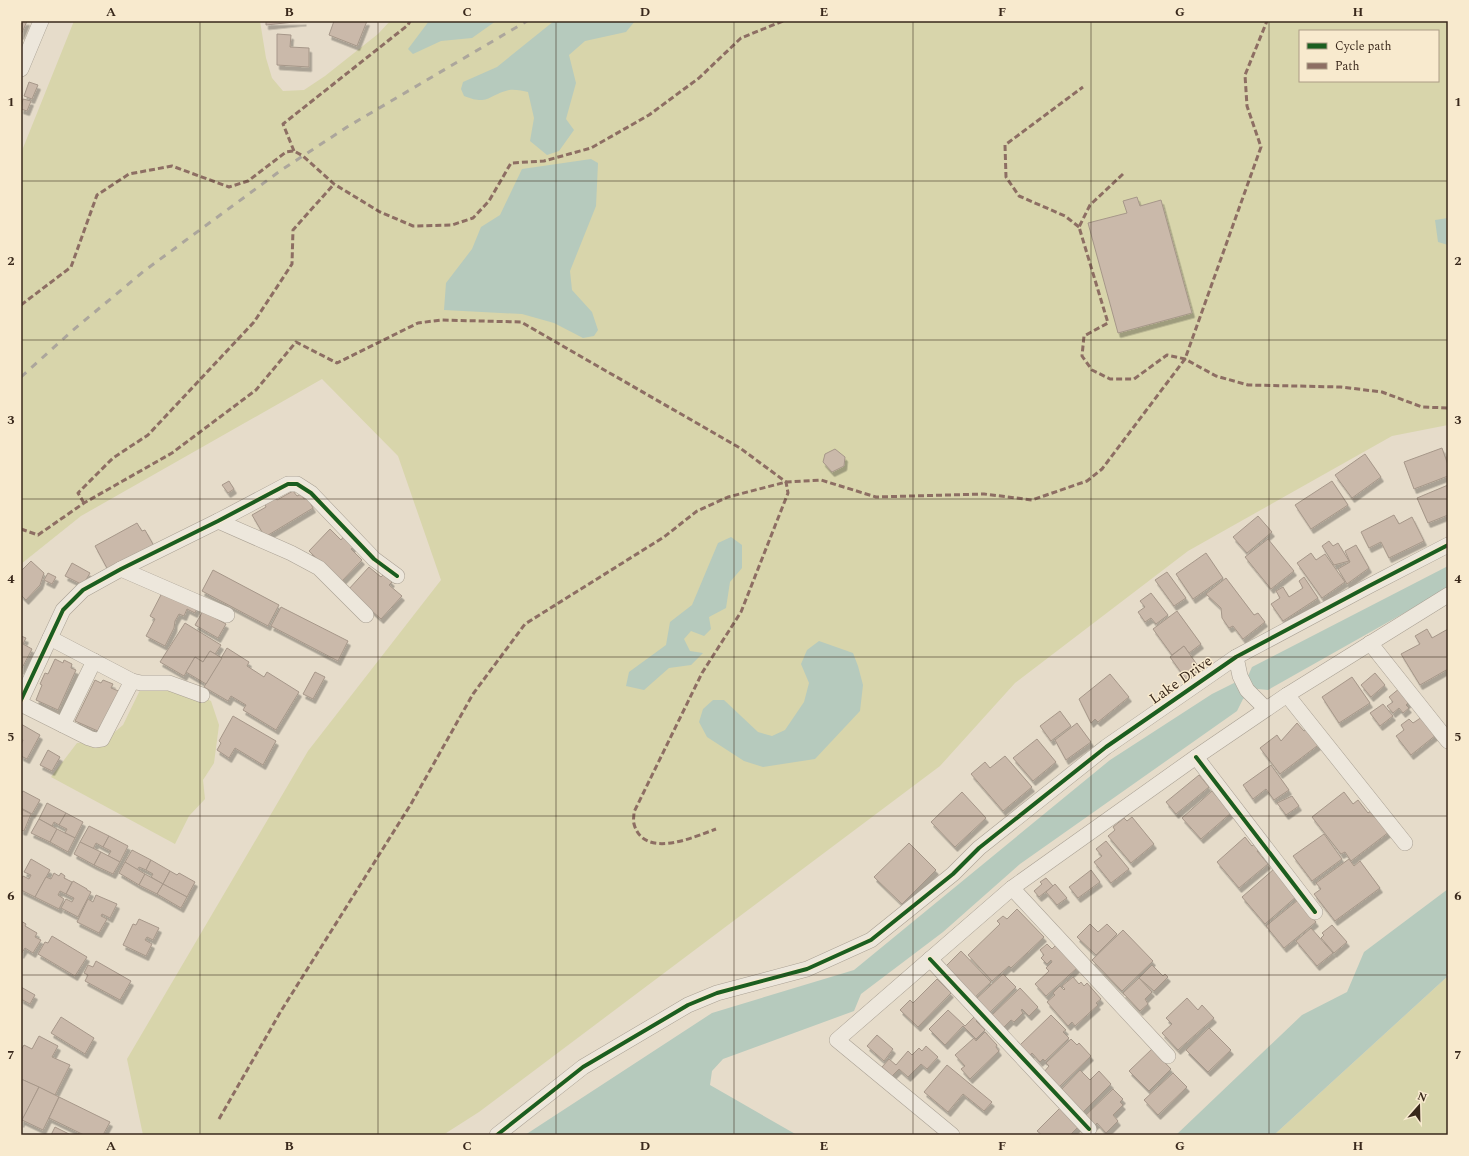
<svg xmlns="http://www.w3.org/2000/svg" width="1469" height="1156" font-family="Spectral,serif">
<defs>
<filter id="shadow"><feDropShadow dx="2.5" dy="4.5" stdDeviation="0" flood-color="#0004"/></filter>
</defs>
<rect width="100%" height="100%" fill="#e6dcca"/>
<g fill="#d8d5ab" fill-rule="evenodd">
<path d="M74,21H260L266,58L272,78L283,91L304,90L325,76L378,34L390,21H1448V425L1392,436L1188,551L1015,683L940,766L479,1112L443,1135H143L127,1059L308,751L441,580L398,456L322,379L81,516L21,564V153ZM1300,31H1438V81H1300Z"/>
<path d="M143,684L174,685L211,701L219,725L214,763L203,780L205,799L189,816L175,844L51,777L77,743L104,741L123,725Z"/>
<path d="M1448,976V1135H1274Z"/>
</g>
<g fill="#b6cabd">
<path d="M429,21H496L472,38L441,41L413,54L408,49Z"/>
<path d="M554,21H635L626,32L585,41L569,55L576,83L566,119L574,130L559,151L547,155L530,141L534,118L528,92C523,91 515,89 509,90C488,95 489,106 464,96L461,89L463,82L497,67Z"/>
<path d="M591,159L598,163L596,206L570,271L572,290L592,312L598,330L594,336L583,338L554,323L522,314L444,310L446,283L472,249L481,227L500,215L522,169Z"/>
<path d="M1448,218V245L1438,242L1435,220Z"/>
<path d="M731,537L742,545V568L730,582L726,608L709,617L711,629L704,636L691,631L684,639L690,651L703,653L691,665L669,668L644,690L626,686L629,672L666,645L670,622L692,605L718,543Z"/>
<path d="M1448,566V593L1413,608L1268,690L1258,689L1243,699L1237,711L1020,864L943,932L861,994L854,1011L723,1059L712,1071L710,1085L797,1135H525L712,1013L854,970L1110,760L1212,694L1248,676L1252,667Z"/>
<path d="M819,641L853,653L858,666L863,685L860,711L815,759L763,767L744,761L707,737L699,722L703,709L713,700H724L758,732L772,736L785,730L804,702L809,683L801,664L807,650Z"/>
<path d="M1448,889V976L1274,1135H1176L1302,1015L1347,992L1364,952Z"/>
</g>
<g fill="#cab9aa" stroke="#a69789" filter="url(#shadow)">
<path d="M21,21H27L21,35Z"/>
<path d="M266,21H304L266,25Z"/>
<path d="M334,21H367L357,46L329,35Z"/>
<path d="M277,34L291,35L290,47L309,48V67L277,65Z"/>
<path d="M29,82L38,85L32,99L24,96Z"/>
<path d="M23,99L31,101L27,111L21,109Z"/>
<path d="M1137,197L1140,206L1161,200L1192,313L1118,333L1088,223L1127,213L1123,201Z"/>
<path d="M1442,448L1448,465V476L1414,489L1404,462Z"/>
<path d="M835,449L845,457L844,466L832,472L823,462L825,454Z"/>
<path d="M1365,454L1381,477L1352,498L1335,475Z"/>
<path d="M229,481L234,489L228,493L222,485Z"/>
<path d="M1332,481L1348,505L1311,529L1295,505Z"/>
<path d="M1448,485V515L1428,523L1417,498Z"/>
<path d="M293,491L297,496L301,494L304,499L307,497L313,508L265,537L252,515L266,507L264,502L274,496L277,500Z"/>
<path d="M1394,515L1399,524L1412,517L1424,541L1389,558L1381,542L1369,548L1361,532Z"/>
<path d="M1258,516L1272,532L1247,553L1233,537Z"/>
<path d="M137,523L142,531L145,530L154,546L108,570L95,546Z"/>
<path d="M330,529L341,540L344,536L354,546L351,549L362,560L341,582L309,551Z"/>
<path d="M1268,539L1294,571L1271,589L1245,557Z"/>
<path d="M1329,541L1333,546L1338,543L1349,561L1334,565L1322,546Z"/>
<path d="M1356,545L1369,568L1347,584L1338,569L1350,562L1345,551Z"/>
<path d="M1206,553L1223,578L1193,599L1176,574Z"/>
<path d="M1311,553L1316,560L1325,554L1345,582L1322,598L1297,563Z"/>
<path d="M31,561L44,573L40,585L26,600L21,595V571Z"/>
<path d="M72,563L90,573L83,585L65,576Z"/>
<path d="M369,567L381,577L384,574L392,582L389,585L402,596L381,619L348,590Z"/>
<path d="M213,570L279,605L268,626L202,591Z"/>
<path d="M1167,572L1186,598L1174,606L1155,580Z"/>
<path d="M48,573L56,577L52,584L44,580Z"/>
<path d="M1304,577L1318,598L1283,621L1271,604L1280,598L1276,591L1283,587L1289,597L1303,588L1299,581Z"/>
<path d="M1226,578L1254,615L1258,613L1265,622L1243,639L1233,626L1229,628L1222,618L1221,608L1206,594Z"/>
<path d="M164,589L198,606L195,613L187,609L184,616L179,614L175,621L174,628L165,646L146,636L155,619L150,616Z"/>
<path d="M1151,593L1168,615L1156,624L1151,618L1145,622L1138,612L1145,607L1140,601Z"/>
<path d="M281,607L348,641L338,661L271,626Z"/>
<path d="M203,611L226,624L218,638L195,625Z"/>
<path d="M1177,611L1201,644L1189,653L1184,646L1172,655L1153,629Z"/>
<path d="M185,623L221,645L215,654L210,651L203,662L195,657L184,676L160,662Z"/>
<path d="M1427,629L1432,638L1448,629V669L1420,685L1401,654L1420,644L1415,636Z"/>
<path d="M21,636L26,638L23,644L32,649L21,670Z"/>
<path d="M1184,646L1200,669L1186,679L1170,657Z"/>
<path d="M227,648L249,662L247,666L264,677L267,672L299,692L276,730L243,710L246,705L231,696L228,701L204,687Z"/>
<path d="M210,651L222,658L206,684L186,672L195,657L203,662Z"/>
<path d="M55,659L63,663L64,660L72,664L71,668L76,670L58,710L36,700L42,685L40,684L45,673L48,674Z"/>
<path d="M315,672L325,677L313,699L303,694Z"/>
<path d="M1375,673L1385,685L1371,697L1361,685Z"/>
<path d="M1110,674L1129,697L1098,722L1095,719L1091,723L1079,699Z"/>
<path d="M1352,677L1370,703L1339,723L1322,697Z"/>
<path d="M95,680L101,683L103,680L113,684L111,688L121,692L104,728L100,726L98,731L75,721Z"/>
<path d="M1400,688L1410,701L1406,705L1409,708L1403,713L1399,708L1393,713L1387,706L1393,702L1389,697Z"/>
<path d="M1383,704L1393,716L1380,726L1370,713Z"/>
<path d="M1060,711L1071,726L1051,741L1040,726Z"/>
<path d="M233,716L276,741L263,765L235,748L229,758L217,750L221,743L219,741Z"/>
<path d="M1422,717L1436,735L1411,755L1396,736L1404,730L1401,725L1409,719L1413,723Z"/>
<path d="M1077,723L1091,742L1066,760L1055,740Z"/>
<path d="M1297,723L1304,731L1310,727L1321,743L1280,774L1260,748L1277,735L1281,741Z"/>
<path d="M21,724L40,735L27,759L21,756V745L23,740L21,739Z"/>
<path d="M1037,739L1056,762L1033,781L1013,758Z"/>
<path d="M48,750L60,757L52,771L40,765Z"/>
<path d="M1005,756L1032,787L1003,811L971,774L985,762L990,768Z"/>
<path d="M1271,765L1289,790L1274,800L1266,789L1253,799L1243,785Z"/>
<path d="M1199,775L1209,787L1176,814L1166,802Z"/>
<path d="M23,791L40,800L32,814L21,808V794Z"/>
<path d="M1212,791L1231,813L1201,839L1182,818Z"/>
<path d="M962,792L986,818L955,847L931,822Z"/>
<path d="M1344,792L1353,804L1358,800L1368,813L1372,810L1389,832L1351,861L1345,852L1341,854L1312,817Z"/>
<path d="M1292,796L1299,806L1286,815L1277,803Z"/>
<path d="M47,803L66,813L59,825L54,822L52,826L39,819Z"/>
<path d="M21,809L31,814L24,831L21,830Z"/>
<path d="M66,813L83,822L75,838L65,833L67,829L59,825Z"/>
<path d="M1132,817L1154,844L1131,863L1108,836L1115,830L1113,827L1124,818L1127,821Z"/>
<path d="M39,819L57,829L50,842L31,833Z"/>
<path d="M89,826L109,836L103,847L96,843L93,849L80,842Z"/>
<path d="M57,829L75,838L68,852L50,842Z"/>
<path d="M1324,834L1342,859L1312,881L1293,856Z"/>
<path d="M109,836L128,846L120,862L108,856L111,851L103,847Z"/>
<path d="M1245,837L1252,846L1259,840L1264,846L1257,851L1268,864L1239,888L1217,862Z"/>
<path d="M1106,841L1129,869L1111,883L1094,862L1102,856L1096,849Z"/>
<path d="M80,842L101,852L94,865L74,854Z"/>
<path d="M909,843L936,870L902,904L874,877Z"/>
<path d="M132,850L151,860L146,870L139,867L137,870L125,862Z"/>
<path d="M101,852L120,862L113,874L94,865Z"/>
<path d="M31,859L50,870L35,897L21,890V880L23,876L29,879L31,875L24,872Z"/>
<path d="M1349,859L1354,866L1360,861L1380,888L1335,921L1314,894L1321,889L1316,883Z"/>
<path d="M151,860L170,871L163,884L151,877L153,874L146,870Z"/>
<path d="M125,862L145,874L139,885L119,873Z"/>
<path d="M1274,869L1297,896L1265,924L1242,897Z"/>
<path d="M1091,870L1100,882L1078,898L1069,887Z"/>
<path d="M170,871L177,875L179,873L195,882L187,897L163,884Z"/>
<path d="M54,873L59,876L61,873L65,876L64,878L72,882L66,894L60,891L58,895L64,899L59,909L35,897L46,877L51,879Z"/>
<path d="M145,874L163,884L157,894L139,885Z"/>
<path d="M1046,878L1053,886L1039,897L1034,891L1042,884L1040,882Z"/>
<path d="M73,881L87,889V890L91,892L78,917L61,908L66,899L72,902L74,898L66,894Z"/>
<path d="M163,884L187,897L181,908L157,894Z"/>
<path d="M1055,884L1067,898L1057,905L1046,892Z"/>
<path d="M96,895L117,904L110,918L102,914L101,916L107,919L99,933L77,922L88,899L93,902Z"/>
<path d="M1298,900L1316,922L1284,948L1266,926Z"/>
<path d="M1017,909L1044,937L1011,968L1009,966L992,981L968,955L1000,924L997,921L1003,916L1007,919Z"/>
<path d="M139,919L159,928L153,940L147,937L145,940L152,944L146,956L123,945L133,924L136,925Z"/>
<path d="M21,921L26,924L25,926L37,933L35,937L41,940L33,953L25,948L21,954Z"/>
<path d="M1090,924L1098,932L1107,924L1117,934L1096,955L1077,937Z"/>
<path d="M1332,925L1347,942L1334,953L1321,938L1324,935L1322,933Z"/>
<path d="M1311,928L1333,953L1317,966L1296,941Z"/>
<path d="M1123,930L1153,961L1122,991L1092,960Z"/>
<path d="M52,936L87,957L75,976L38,954L45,942L48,943Z"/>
<path d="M1047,944L1052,949L1056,945L1077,968L1046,996L1035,984L1049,971L1046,968L1052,962L1051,960L1047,964L1041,958L1044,955L1040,950Z"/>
<path d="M961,951L991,982L973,999L944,968Z"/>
<path d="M96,961L131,981L120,1000L85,981L88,975L84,973L88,965L93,967Z"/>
<path d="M1152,965L1163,976L1165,974L1168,977L1154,991L1139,978Z"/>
<path d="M1003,974L1016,987L988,1014L975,1000Z"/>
<path d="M1073,977L1079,984L1081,982L1084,986L1087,983L1101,999L1096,1003L1098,1005L1075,1026L1072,1022L1068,1026L1047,1002L1055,995L1053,993L1060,986L1064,990L1065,989L1062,986Z"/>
<path d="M1139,978L1152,992L1145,999L1148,1004L1140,1011L1123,993Z"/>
<path d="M937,979L951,993L918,1027L900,1010L910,1000L913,1003Z"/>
<path d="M21,987L35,995L30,1004L21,999Z"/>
<path d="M1020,988L1038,1007L1029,1016L1022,1009L1021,1010L1023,1013L1014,1022L1011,1020L1003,1028L991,1016Z"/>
<path d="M1187,998L1198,1010L1202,1005L1214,1018L1178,1050L1162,1033L1172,1024L1166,1018Z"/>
<path d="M948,1010L965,1026L976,1015L979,1018L976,1021L985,1030L976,1039L963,1026L945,1045L929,1029Z"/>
<path d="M1051,1015L1066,1030L1063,1032L1069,1038L1045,1061L1043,1059L1040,1062L1032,1053L1030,1055L1020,1045Z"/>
<path d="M61,1017L94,1038L85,1054L51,1033Z"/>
<path d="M1209,1028L1231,1050L1208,1072L1186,1050Z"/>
<path d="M985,1032L997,1045L996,1047L999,1051L970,1079L961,1069L965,1066L955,1055L974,1038L976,1041Z"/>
<path d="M877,1035L893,1049L884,1061L867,1046Z"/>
<path d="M39,1036L58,1046L52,1057L70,1065L55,1095L21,1079V1050L24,1045L32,1049Z"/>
<path d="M1071,1039L1077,1045L1079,1043L1091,1056L1059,1087L1044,1072L1049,1066L1046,1063Z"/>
<path d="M926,1046L938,1057L927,1069L921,1064L908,1077L899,1069L892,1076L882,1067L889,1059L896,1065L908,1051L912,1055L919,1048L922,1051Z"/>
<path d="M1152,1049L1171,1069L1149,1091L1129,1071Z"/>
<path d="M947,1065L992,1102L984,1111L963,1094L948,1112L924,1092Z"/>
<path d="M1080,1070L1090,1080L1099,1071L1111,1084L1082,1113L1060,1091Z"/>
<path d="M1173,1073L1187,1087L1158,1115L1144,1100Z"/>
<path d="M21,1079L39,1087L21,1123Z"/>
<path d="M39,1087L59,1097L43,1130L22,1120Z"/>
<path d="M1113,1089L1123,1099L1120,1102L1123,1105L1113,1115L1118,1121L1106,1133L1097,1123L1094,1126L1085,1116Z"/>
<path d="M59,1097L110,1122L103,1135H84L49,1118Z"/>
<path d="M1062,1106L1081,1124L1070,1135H1042L1037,1131Z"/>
<path d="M55,1127L71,1135H51Z"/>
</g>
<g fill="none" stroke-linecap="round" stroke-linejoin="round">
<defs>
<g id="minor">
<path d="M21,69L41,21"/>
<path d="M218,521L291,553L319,568L366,615"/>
<path d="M121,569L227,615"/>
<path d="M50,638L132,681L141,683H169L202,695"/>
<path d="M1370,643L1448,741"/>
<path d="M1236,657L1240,676L1247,690L1266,709"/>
<path d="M1287,695L1405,843"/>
<path d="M21,700L63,610L83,590L121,569L218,521L288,484H297L311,493L374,559L397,576"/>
<path d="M21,704L89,738L95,740L102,739L132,681"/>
<path d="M63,725L94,661"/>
<path d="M1196,757L1315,912"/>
<path d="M1012,888L1168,1056"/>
<path d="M930,959L1089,1129"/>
<path d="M497,1135L583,1067L688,1005L717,993L807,969L871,940L953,874L979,848L1106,747L1236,657L1369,586L1448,545"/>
<path d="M952,1135L837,1040L1012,888L1196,757L1287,695L1448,595"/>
</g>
</defs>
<use href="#minor" stroke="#aaa194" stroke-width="16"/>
<use href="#minor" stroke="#ede7dc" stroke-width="15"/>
<path stroke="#aca69c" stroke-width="3" stroke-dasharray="7 7" stroke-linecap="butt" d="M21,377L72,331L144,271L280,171L347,127L527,21"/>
<g stroke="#8d6e63" stroke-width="3" stroke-dasharray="6 3" stroke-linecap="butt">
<path d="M294,151L283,124L408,25L410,21"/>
<path d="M1123,174L1090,205L1079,227L1108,323L1084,336L1082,356L1092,370L1110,379H1134L1167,355L1185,359L1216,376L1248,385L1341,387L1382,392L1422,407L1448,408"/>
<path d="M1079,227L1065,216L1019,196L1006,177L1005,145L1083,87"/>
<path d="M21,305L71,267L97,195L129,174L172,166L229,187L248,181L286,152L294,151L303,156L334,184L380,212L413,226L452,225L473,218L489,201L511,163L544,161L591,148L649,115L699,78L741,38L783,21"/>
<path d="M84,503L78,493L113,458L148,435L254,322L292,264L293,230L334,184"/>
<path d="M21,529L38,535L84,503L172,453L256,390L296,342L337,363L418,323L441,320L521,322L740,448L786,482L788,493L741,612L702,673L634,812C634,816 633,820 634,824C644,860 694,837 716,829"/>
<path d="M219,1119L281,1011L411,804L473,694L525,624L664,537L697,511L728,497L786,482L821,480L876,497L984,494L1032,500L1087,481L1102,469L1185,359L1261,147L1247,106L1245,75L1267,21"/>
</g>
<defs>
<g id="cycleway">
<path d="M21,700L63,610L83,590L121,569L218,521L288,484H297L311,493L374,559L397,576"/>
<path d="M1196,757L1315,912"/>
<path d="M930,959L1089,1129"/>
<path d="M497,1135L583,1067L688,1005L717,993L807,969L871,940L953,874L979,848L1106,747L1236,657L1369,586L1448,545"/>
</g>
</defs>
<use href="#cycleway" stroke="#f8eace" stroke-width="6"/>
<use href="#cycleway" stroke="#1b5e20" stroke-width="4"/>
</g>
<path fill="none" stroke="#39281b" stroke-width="1" stroke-opacity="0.55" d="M200,21V1135M378,21V1135M556,21V1135M734,21V1135M913,21V1135M1091,21V1135M1269,21V1135M21,181H1448M21,340H1448M21,499H1448M21,657H1448M21,816H1448M21,975H1448"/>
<g text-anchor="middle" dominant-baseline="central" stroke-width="3" stroke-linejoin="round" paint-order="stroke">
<g font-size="15" fill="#39281b" stroke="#f8eace">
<text transform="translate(1181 680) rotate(-35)">Lake Drive</text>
</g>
</g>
<rect width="1469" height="1156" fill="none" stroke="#f8eace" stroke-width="44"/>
<rect x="1299" y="30" width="140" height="52" fill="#f8eace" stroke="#ac9c86"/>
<rect x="1307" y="43" width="20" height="6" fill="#1b5e20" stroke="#ac9c86"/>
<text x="1335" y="50" font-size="12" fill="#39281b">Cycle path</text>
<rect x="1307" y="63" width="20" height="6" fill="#8d6e63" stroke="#ac9c86"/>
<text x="1335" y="70" font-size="12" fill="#39281b">Path</text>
<g transform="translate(1419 1106) rotate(20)" stroke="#f8eace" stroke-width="3" paint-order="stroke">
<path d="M0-3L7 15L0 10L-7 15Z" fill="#39281b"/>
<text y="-6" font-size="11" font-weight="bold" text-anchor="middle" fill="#39281b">N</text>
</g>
<rect x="22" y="22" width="1425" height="1112" fill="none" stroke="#39281b" stroke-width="1.5"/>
<g font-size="13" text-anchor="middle" font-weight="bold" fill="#39281b">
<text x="111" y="16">A</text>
<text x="289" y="16">B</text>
<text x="467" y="16">C</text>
<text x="645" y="16">D</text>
<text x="824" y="16">E</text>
<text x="1002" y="16">F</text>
<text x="1180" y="16">G</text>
<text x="1358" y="16">H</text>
<text x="11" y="106">1</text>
<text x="1458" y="106">1</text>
<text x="11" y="265">2</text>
<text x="1458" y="265">2</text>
<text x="11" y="424">3</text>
<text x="1458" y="424">3</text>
<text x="11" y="583">4</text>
<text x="1458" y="583">4</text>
<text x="11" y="741">5</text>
<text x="1458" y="741">5</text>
<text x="11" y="900">6</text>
<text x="1458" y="900">6</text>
<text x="11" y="1059">7</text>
<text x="1458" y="1059">7</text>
<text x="111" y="1150">A</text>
<text x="289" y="1150">B</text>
<text x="467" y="1150">C</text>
<text x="645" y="1150">D</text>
<text x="824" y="1150">E</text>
<text x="1002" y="1150">F</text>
<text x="1180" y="1150">G</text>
<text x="1358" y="1150">H</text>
</g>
</svg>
